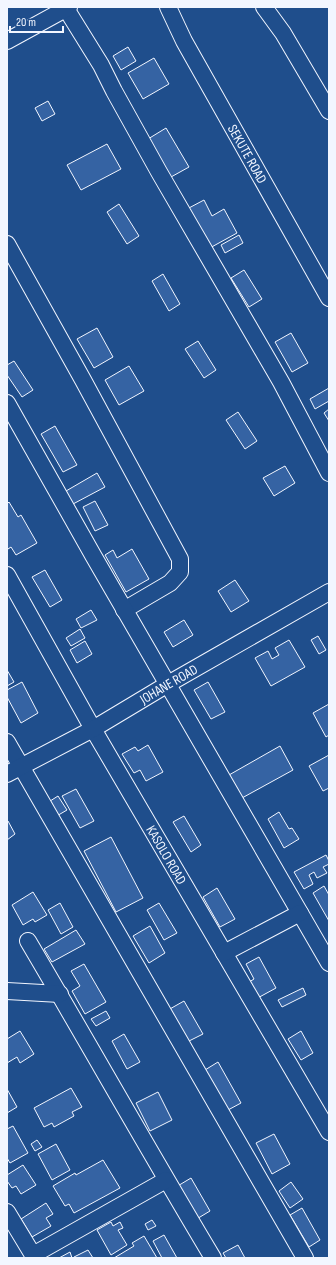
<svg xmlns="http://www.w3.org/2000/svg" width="336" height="1265" font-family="'Sofia Sans Condensed',sans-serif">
<rect width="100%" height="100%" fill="#1f4e8c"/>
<g fill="#3563a3" stroke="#f2f6ff">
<path d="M128,47L136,61L121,70L113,56Z"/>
<path d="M154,58L169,84L143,99L128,73Z"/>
<path d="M48,101L55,114L42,121L35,108Z"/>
<path d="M166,128L189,167L171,177L148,139Z"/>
<path d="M107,144L121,169L81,190L67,165Z"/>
<path d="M204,200L212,216L224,209L237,233L208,249L187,209Z"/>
<path d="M119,204L139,236L127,244L107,212Z"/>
<path d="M239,235L243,243L225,253L221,245Z"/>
<path d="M244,270L262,299L249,307L231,278Z"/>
<path d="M163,274L180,304L169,311L152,281Z"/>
<path d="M97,328L113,357L94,368L77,339Z"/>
<path d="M291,333L308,363L292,372L275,342Z"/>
<path d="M198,341L216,370L204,378L185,349Z"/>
<path d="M14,361L33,390L22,397L7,375V365Z"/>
<path d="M129,366L144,391L119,405L105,380Z"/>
<path d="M329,388V401L315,409L310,399Z"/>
<path d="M329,409V421L324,413Z"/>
<path d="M238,412L257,441L245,449L226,420Z"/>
<path d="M55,426L77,465L63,472L41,434Z"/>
<path d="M285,466L295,483L274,496L263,478Z"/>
<path d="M97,473L105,487L73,504L66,491Z"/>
<path d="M95,501L108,525L95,531L83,507Z"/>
<path d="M9,502L18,517L21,515L37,543L16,555L11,547L8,549L7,547V504Z"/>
<path d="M132,549L149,579L126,592L105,555L113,550L117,558Z"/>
<path d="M45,570L62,600L50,607L32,577Z"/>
<path d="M235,580L249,601L231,612L218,591Z"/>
<path d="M91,610L97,620L81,628L76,619Z"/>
<path d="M184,620L193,635L173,647L164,632Z"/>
<path d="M80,629L85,638L71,646L66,638Z"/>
<path d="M318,636L326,650L319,654L311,640Z"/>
<path d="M289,640L305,667L271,686L255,658L268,651L272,659L279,655L275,648Z"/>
<path d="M85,641L92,654L77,663L70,650Z"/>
<path d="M7,670L14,682L7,686Z"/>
<path d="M22,682L38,713L21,723L7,697V690Z"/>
<path d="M208,682L225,712L211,719L194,690Z"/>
<path d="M329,704V735L326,737L313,713Z"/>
<path d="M148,745L163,772L146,781L140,770L134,773L122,754L135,747L138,751Z"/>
<path d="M280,746L293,770L242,798L229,775Z"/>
<path d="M329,755V788L323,791L309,766Z"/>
<path d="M76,789L94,821L80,828L62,796Z"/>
<path d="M58,796L67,810L55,817L47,803Z"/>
<path d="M279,812L289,829L292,828L299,839L284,848L268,819Z"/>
<path d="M184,816L201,845L191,852L173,822Z"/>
<path d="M8,821L15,834L7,840V822Z"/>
<path d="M111,837L143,898L116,912L84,851Z"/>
<path d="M326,855L329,861V864L323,867L327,873L317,878L314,872L309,875L313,884L304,889L294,872Z"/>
<path d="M324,886L329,895V921L313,893Z"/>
<path d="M217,888L235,919L220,927L203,897Z"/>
<path d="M33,892L47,915L35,922L33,919L23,925L12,905Z"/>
<path d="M60,903L73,927L61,934L48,910Z"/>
<path d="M159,903L177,933L164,940L147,910Z"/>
<path d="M150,926L165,953L149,963L133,936Z"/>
<path d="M76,930L85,944L52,962L44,949Z"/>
<path d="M259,957L276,988L254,1000L246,984L254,979L246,964Z"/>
<path d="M84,964L106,1002L85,1014L72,991L80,986L71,971Z"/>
<path d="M303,988L306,995L282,1007L278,1000Z"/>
<path d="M184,1001L203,1034L187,1042L168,1010Z"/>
<path d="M106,1011L110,1018L96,1026L91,1019Z"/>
<path d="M20,1031L34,1054L20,1063L17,1057L7,1063V1039Z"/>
<path d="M301,1031L313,1053L301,1060L288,1039Z"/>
<path d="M124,1034L140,1062L127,1069L112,1041Z"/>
<path d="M218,1062L241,1103L228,1110L205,1070Z"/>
<path d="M71,1088L82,1107L72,1112L74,1116L54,1127L52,1123L44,1127L34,1108Z"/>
<path d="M7,1089L17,1107L7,1113Z"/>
<path d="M158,1092L172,1120L150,1131L136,1103Z"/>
<path d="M13,1126L28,1153L10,1163L7,1158V1129Z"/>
<path d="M274,1134L290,1164L272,1174L256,1143Z"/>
<path d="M37,1140L42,1147L35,1151L31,1144Z"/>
<path d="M56,1144L70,1170L52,1180L38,1154Z"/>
<path d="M103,1160L120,1188L74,1213L69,1204L65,1206L53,1186L75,1173L76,1175Z"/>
<path d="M23,1165L36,1185L21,1194L16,1186L12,1188L7,1181V1175Z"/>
<path d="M191,1178L210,1211L195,1220L176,1187Z"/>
<path d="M291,1182L303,1199L290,1208L279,1191Z"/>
<path d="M46,1203L53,1214L46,1218L51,1226L32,1237L21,1219Z"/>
<path d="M302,1208L320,1240L309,1247L290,1215Z"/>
<path d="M152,1220L156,1226L148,1230L145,1224Z"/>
<path d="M111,1222L113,1226L120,1222L123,1228L118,1230L127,1245L111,1255L97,1230Z"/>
<path d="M164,1235L177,1258H162L153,1241Z"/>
<path d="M144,1236L157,1258H114L134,1246L132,1243Z"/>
<path d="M238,1245L245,1258H226L223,1253Z"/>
<path d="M88,1250L93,1258H74V1257Z"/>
<path d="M70,1252L72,1258H59Z"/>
</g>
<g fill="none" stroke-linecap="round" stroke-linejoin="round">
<defs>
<g id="minor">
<path d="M65,7L101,65L114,91L159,172L281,382L329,473"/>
<path id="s1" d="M168,7L184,41L329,298"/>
<path d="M264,7L283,33L329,111"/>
<path d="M7,41L69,7"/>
<path d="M7,244L83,380L180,559V572L170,583L124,610"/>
<path d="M7,403L94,557L329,963"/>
<path id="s2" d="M7,575L93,729L329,1132"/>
<path d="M7,742L305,1258"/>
<path id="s3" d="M7,774L93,729L168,684L329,592"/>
<path d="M28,941C90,1046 150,1153 213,1258"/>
<path d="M224,953L300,913"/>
<path d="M7,991L60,994"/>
<path d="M7,1212L33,1255L166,1180"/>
</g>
</defs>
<use href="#minor" stroke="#f2f6ff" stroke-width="18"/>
<use href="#minor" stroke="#1f4e8c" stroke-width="16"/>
</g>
<g text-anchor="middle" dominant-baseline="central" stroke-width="3" stroke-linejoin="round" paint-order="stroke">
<g font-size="14" fill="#f2f6ff" stroke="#1f4e8c">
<text stroke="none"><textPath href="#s1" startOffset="167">SEKUTE ROAD</textPath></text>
<text stroke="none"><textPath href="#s3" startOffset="185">JOHANE ROAD</textPath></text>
<text stroke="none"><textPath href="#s2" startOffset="322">KASOLO ROAD</textPath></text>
</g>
</g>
<rect width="336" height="1265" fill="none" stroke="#f2f6ff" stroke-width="16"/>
<path d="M10 26v6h53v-6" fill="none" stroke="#f2f6ff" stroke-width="2"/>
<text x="16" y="26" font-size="12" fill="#f2f6ff" stroke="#1f4e8c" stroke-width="3" paint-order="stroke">20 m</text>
</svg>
